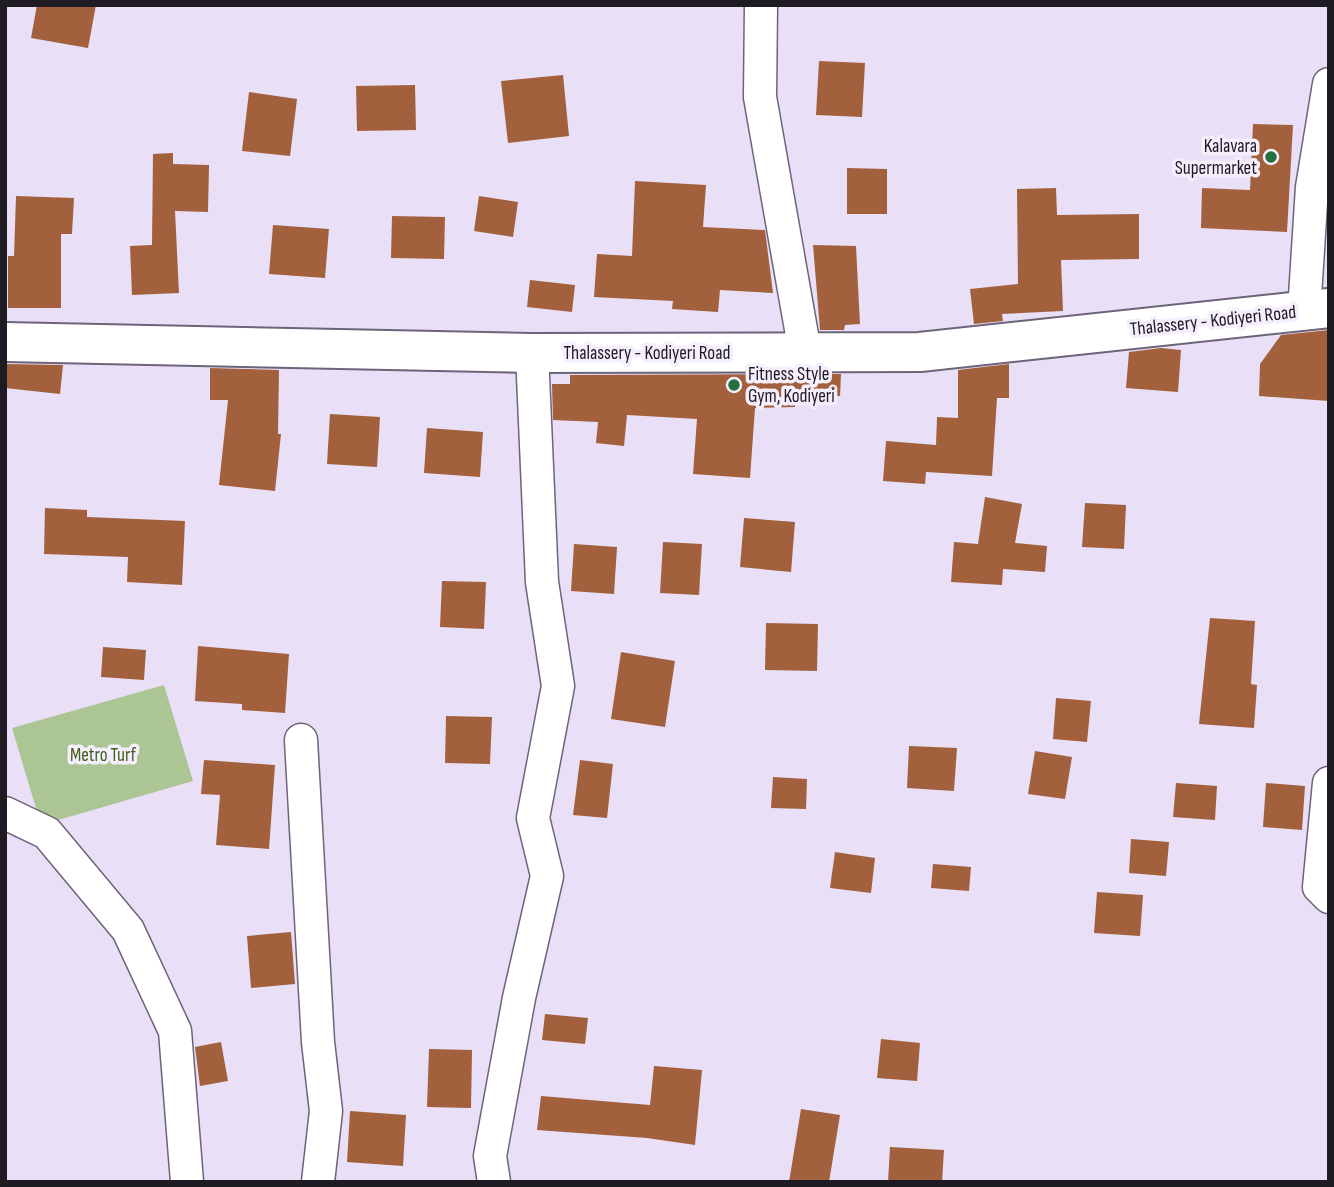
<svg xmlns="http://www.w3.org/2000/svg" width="1334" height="1187" font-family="'Sofia Sans Condensed',sans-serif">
<rect width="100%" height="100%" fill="#e9dff7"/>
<path fill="#acc595" d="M164,685L193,781L41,825L12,728Z"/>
<g fill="#a2613c">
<path d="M37,5H96L88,48L31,38Z"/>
<path d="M819,61L865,63L862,117L816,115Z"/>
<path d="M563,75L569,136L508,143L501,81Z"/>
<path d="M415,85L416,130L357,131L356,86Z"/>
<path d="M249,92L297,99L290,156L242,151Z"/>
<path d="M1253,124L1293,125L1287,232L1201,228L1202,188L1250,190Z"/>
<path d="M173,153V164L209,165L208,212L175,211L179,293L132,295L130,246L152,245L153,154Z"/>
<path d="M847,168L887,169V214H847Z"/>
<path d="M635,181L706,185L703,227L765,230L773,293L720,290L718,312L672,309L673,301L594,297L597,254L632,256Z"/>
<path d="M1056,188L1057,215L1139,214V259L1061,260L1063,311L1002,314L1003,321L974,324L970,289L1018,284L1017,189Z"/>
<path d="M16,196L74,198L72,234H61V308H8V256H14Z"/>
<path d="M479,196L518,202L513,237L474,231Z"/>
<path d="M392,216L445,217L444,259L391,258Z"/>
<path d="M273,225L329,229L325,278L269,274Z"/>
<path d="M813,245L856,246L860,324L845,325L844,330H820Z"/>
<path d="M530,280L575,285L572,312L527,307Z"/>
<path d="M1329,330V401L1259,396L1260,364L1281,335Z"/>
<path d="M1161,348L1181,350L1178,392L1126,388L1129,352Z"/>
<path d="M5,364L63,365L60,394L5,388Z"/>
<path d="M1009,364V398H997L992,476L926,472L925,484L883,481L886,441L936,445L937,417L958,418V370Z"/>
<path d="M210,368L279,370L278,434H281L275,491L219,485L228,400H210Z"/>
<path d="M841,374L840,396L795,393V407L755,408L750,478L693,474L697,419L627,415L624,446L596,443L598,422L553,420L552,384H570V375Z"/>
<path d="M330,414L380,417L377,467L327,464Z"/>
<path d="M427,428L483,432L480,477L424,473Z"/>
<path d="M985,497L1022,504L1015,543L1047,546L1045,572L1003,569L1002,585L951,582L954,542L978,544Z"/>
<path d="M1085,503L1126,505L1124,549L1082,547Z"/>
<path d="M45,508L87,510V517L185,521L182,585L127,582L128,557L44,554Z"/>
<path d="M744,518L795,522L791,572L740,567Z"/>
<path d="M663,542L702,544L699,595L660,593Z"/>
<path d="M574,544L617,547L614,594L571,591Z"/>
<path d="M442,581L486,582L484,629L440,627Z"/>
<path d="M1210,618L1255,621L1251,684L1257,685L1254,728L1199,724Z"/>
<path d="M766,623L818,624L817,671L765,670Z"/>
<path d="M198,646L289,654L285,713L242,710V704L195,701Z"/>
<path d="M103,647L146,650L144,680L101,677Z"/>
<path d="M621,652L675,661L665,727L611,719Z"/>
<path d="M1056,698L1091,701L1087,742L1053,739Z"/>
<path d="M446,716L492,717L490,764L445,763Z"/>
<path d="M909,746L957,748L954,791L907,788Z"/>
<path d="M1035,751L1072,757L1065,799L1028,794Z"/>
<path d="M204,760L275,765L269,849L216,845L220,795L201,794Z"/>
<path d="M580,760L613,764L607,818L573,815Z"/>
<path d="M773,777L807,779L806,809L771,808Z"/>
<path d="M1176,783L1217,786L1215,820L1173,817Z"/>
<path d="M1266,783L1305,786L1302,830L1263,827Z"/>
<path d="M1131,839L1169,842L1166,876L1129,873Z"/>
<path d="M835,852L875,858L871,893L830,888Z"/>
<path d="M933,864L971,867L969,891L931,888Z"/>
<path d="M1097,892L1143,895L1140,936L1094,933Z"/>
<path d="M291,932L295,984L251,988L247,936Z"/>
<path d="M545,1014L588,1018L585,1044L542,1040Z"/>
<path d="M881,1039L920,1043L917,1081L877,1078Z"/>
<path d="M221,1042L228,1081L200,1086L195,1047Z"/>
<path d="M429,1049L472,1050L471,1108L427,1107Z"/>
<path d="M654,1066L702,1070L695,1145L647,1138L537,1130L541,1096L650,1105Z"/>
<path d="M801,1109L840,1115L829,1182H789Z"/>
<path d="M350,1111L406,1115L403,1166L347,1162Z"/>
<path d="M890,1147L944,1150L942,1182H888Z"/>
</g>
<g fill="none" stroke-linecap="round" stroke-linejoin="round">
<defs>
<g id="street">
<path d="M761,5L760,97L805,352"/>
<path d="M1304,312L1312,187L1329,84"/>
<path d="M301,740L318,1042L326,1111L318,1182"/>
<path d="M1329,783L1319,887L1329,897"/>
<path d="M5,813L47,833L128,930L175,1031L187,1182"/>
<path d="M494,1182L490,1156L519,998L547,876L533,818L558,686L542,582L532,353"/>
</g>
<path id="secondary" d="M5,342L532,353L920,352L1329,308"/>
</defs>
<use href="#street" stroke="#6d6479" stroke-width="35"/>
<use href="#secondary" stroke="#6d6479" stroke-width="42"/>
<use href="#street" stroke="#fff" stroke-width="32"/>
<use href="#secondary" stroke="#fff" stroke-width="38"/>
</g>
<g fill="#237141" stroke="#f4eefd" stroke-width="2.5">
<circle cx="1271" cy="157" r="7"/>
<circle cx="734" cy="385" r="7"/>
</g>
<g text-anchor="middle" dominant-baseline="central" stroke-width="7" stroke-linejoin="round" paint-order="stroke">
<g font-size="19" fill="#1e1b23" stroke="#f4eefd" text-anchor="end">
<text x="1257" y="146">Kalavara<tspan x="1257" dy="22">Supermarket</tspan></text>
<text x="748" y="374" text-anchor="start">Fitness Style<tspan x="748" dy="22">Gym, Kodiyeri</tspan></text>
</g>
<g font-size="19" fill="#1e1b23" stroke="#f4eefd">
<text transform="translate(1213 321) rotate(-6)">Thalassery - Kodiyeri Road</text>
<text x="647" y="353">Thalassery - Kodiyeri Road</text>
</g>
<g font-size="19" fill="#41601b" stroke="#f4eefd">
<text x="103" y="755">Metro Turf</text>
</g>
</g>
<rect width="1334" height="1187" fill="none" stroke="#1e1b23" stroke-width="14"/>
</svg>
